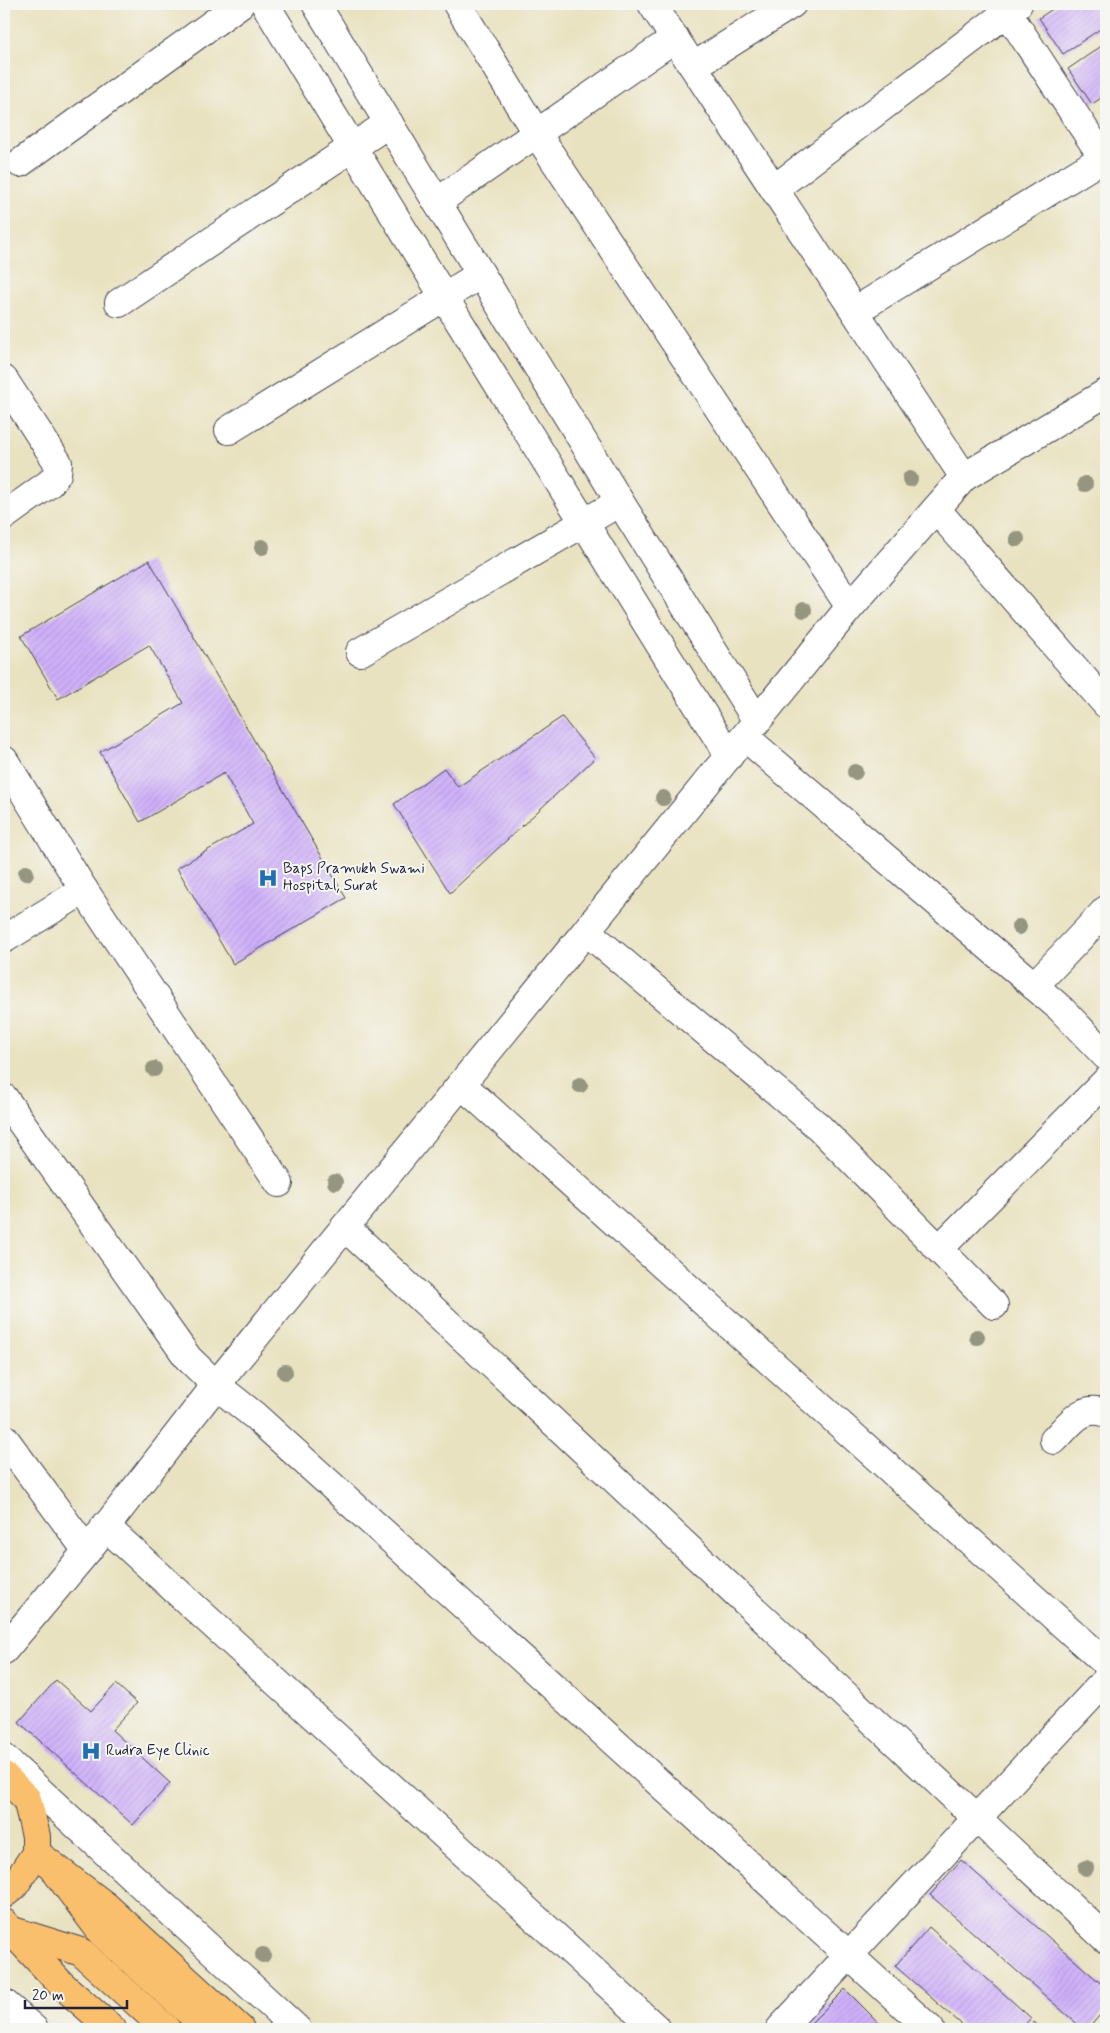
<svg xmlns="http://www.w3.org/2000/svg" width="1110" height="2033" font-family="Mynerve,sans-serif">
<defs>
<pattern id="building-hatch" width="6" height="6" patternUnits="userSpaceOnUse" patternTransform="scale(1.25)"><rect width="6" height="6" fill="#cfb0fa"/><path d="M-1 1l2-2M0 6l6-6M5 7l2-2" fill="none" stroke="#b197d7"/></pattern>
</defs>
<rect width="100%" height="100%" fill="#f6f6f2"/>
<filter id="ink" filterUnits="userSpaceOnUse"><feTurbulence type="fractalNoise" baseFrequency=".02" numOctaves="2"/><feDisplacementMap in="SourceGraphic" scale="10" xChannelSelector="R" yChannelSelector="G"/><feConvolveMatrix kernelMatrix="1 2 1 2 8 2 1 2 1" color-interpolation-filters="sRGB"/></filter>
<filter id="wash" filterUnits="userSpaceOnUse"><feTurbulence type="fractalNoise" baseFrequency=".0096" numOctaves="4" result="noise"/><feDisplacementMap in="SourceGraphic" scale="20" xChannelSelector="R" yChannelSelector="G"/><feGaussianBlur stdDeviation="1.12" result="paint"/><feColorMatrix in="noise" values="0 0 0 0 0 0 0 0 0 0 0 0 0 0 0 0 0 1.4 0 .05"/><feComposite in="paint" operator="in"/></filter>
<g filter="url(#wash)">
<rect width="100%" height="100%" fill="#e9e2c0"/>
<g id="blocks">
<g fill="url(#building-hatch)">
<path d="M1060,4H1106V25L1063,54L1039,18Z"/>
<path d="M1106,43V95L1092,104L1068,69Z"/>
<path d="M149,560L346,898L233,964L177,868L253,824L224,773L140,822L100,752L183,703L149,645L58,699L21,636Z"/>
<path d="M562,717L595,758L450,893L394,804L444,768L458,787Z"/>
<path d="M56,1680L91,1711L116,1684L137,1703L112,1730L170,1783L133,1825L19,1722Z"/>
<path d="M961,1860L1106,1988V2008L1088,2029H1083L930,1895Z"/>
<path d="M929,1927L1031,2018L1021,2029H967L895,1966Z"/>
<path d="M845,1989L885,2029H812L808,2026Z"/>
<path d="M1106,2020V2029H1098Z"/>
<path d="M1034,2022L1042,2029H1028Z"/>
</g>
</g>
</g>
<g filter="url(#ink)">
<use href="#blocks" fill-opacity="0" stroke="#403f4f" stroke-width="1"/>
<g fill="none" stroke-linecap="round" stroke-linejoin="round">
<defs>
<g id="minor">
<path d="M265,4L444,297L729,756"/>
<path d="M316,4L620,502L757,721"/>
<path d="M457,4L537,134L850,607"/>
<path d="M652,4L964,477"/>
<path d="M1002,4L1106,162"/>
<path d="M694,66L792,4"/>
<path d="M20,163L240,4"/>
<path d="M774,189L1018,4"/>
<path d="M437,202L675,38"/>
<path d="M119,303L389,123"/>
<path d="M855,311L1103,158"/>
<path d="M4,380L58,463L57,474L50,483L4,516"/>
<path d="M229,430L481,274"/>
<path d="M936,509L1106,704"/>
<path d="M360,652L620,502"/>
<path d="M745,737L1061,1009L1106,1056"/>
<path d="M4,760L84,890L279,1183"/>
<path d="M586,931L819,1127L994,1305"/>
<path d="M4,939L84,890"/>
<path d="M1034,986L1106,910"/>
<path d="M461,1084L1106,1663"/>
<path d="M4,1098L188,1358L216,1385L255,1416L930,2029"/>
<path d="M345,1227L1106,1939"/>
<path d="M939,1249L1106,1081"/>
<path d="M4,1438L87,1551"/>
<path d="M1054,1440C1070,1424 1081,1404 1106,1413"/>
<path d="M105,1526L657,2029"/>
<path d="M4,1650L87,1551L216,1385L850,607L964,477L1106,393"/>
<path d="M4,1758L297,2029"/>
<path d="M4,2003L34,2029"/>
<path d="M780,2029L1106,1680"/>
</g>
<g id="major">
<path d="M57,1873L102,1933L208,2029"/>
<path d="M10,1930L81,1952L166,2029"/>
</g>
<g id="highway">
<path d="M4,1776L27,1799L36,1836V1853L14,1886L4,1894"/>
<path d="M36,1853L107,1907L240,2029"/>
<path d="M4,1923L61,1984L112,2029"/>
</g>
</defs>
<use href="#minor" stroke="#403f4f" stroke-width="30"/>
<use href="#major" stroke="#403f4f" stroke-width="30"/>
<use href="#highway" stroke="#403f4f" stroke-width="30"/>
<use href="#minor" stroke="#fff" stroke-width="28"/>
<use href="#major" stroke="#f9bf6d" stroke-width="28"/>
<use href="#highway" stroke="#f9bf6d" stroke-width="28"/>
</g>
<g fill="#959580">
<circle cx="910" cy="479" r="8"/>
<circle cx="1085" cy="484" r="8"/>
<circle cx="1017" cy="539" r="8"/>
<circle cx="262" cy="547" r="8"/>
<circle cx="804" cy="610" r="8"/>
<circle cx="855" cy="772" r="8"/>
<circle cx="663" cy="798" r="8"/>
<circle cx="26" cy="873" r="8"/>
<circle cx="1019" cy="927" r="8"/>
<circle cx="154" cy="1069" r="8"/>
<circle cx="580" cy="1085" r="8"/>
<circle cx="335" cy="1182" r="8"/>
<circle cx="977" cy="1337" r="8"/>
<circle cx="285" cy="1372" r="8"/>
<circle cx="1086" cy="1868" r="8"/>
<circle cx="263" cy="1955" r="8"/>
</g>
</g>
<defs>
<symbol id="hospital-bare" viewBox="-9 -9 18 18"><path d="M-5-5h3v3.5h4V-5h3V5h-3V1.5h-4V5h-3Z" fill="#1f6fb2" stroke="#f6f6f2" stroke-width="2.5" paint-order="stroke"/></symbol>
</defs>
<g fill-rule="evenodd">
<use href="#hospital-bare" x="254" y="864" width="28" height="28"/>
<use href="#hospital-bare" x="77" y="1737" width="28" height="28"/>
</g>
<g text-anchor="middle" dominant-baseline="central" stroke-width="4" stroke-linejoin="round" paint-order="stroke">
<g font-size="15" fill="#22223b" stroke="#f6f6f2" text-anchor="start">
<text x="283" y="869">Baps Pramukh Swami<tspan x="283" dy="17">Hospital, Surat</tspan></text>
<text x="106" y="1751">Rudra Eye Clinic</text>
</g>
</g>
<rect width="1110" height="2033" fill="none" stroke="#f6f6f2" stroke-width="20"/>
<path d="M25 2000v8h102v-8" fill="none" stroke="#22223b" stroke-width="2.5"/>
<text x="32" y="2000" font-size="15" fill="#22223b" stroke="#f6f6f2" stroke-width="4" paint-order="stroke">20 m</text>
</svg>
